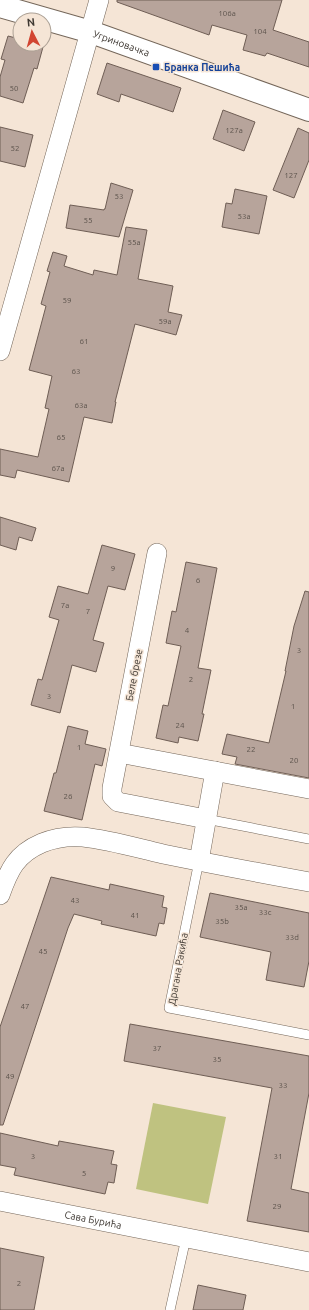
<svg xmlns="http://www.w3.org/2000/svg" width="309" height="1310" font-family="Ubuntu,sans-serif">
<rect width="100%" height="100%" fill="#f5e5d6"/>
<path fill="#bfc280" d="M153,1103L226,1117L208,1204L136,1189Z"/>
<g fill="#b7a49b" stroke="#6f5e55">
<path d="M117,0H282L273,30L309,42V67L267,53L265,56L243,50L247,35L212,25L209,35L117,2Z"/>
<path d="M8,36L20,39V44H35L43,47L37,69L34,68L23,103L0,96V77L5,60L1,59Z"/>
<path d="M107,63L181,88L173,112L121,94L119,102L97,94Z"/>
<path d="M223,110L255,122L244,151L213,139Z"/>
<path d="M0,127L33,135L25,167L0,161Z"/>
<path d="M298,128L309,133V160L294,198L273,190Z"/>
<path d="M111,183L133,190L119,237L66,228L70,205L104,210V209H105Z"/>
<path d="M235,189L267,196L259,234L222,227L226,203L232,204Z"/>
<path d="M126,227L147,230L138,279L173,286L168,312L182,315L176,335L135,324L115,402H116L112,423L84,417L69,482L17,470L15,478L0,475V449L38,457L49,409L45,408L52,376L29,370L46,306L41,304L50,272L47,271L53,252L67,256L64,266L93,275L94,270L117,275Z"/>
<path d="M0,517L36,528L32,541L19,537L16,550L0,545Z"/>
<path d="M102,545L135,554L125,590L108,586L93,640L104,643L96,672L72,665L60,713L31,705L38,679L42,680L59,620L49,617L58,586L88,594Z"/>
<path d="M186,562L217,568L198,668L211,670L202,714H204L198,741L179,737L178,743L156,738L163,705L168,706L181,646L166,643L172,611L176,612Z"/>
<path d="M305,591L309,592V778L235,764L237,757L222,754L227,734L269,743L286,671H285L294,626Z"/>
<path d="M68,726L88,731L85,744L106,749L102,766L95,764L82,820L44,811L54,773H56Z"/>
<path d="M51,877L109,890L110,884L164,896L162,907L167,908L164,924L159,923L156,936L101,924L102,921L74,914L68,928L3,1125H0V1027Z"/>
<path d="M210,893L309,913V961L304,987L266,980L271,952L200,937Z"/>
<path d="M130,1024L309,1056V1093L291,1189L309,1193V1232L247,1221L272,1088L124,1061Z"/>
<path d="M0,1133L58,1146L59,1141L114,1151L111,1164L117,1165L114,1183L108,1182L105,1194L14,1175L16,1168L0,1165Z"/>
<path d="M0,1248L44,1257L34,1310H0Z"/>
<path d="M198,1285L246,1295L243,1310H193Z"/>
</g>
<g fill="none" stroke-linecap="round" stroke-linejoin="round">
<defs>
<g id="service">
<path d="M206,819L309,839"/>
<path d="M199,861L169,1008L309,1035"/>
<path d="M170,1310L186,1238"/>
</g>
<g id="minor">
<path d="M0,351L99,0"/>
<path d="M157,553L112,788V796L118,802L206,819"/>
<path d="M119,753L309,789"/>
<path d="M199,861L215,771"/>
<path d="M0,895C9,870 16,854 42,843C54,838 70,836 83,837C110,840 137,848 163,854C212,864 260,873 309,882"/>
<path id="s1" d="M0,1201L309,1262"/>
</g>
<g id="secondary">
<path id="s2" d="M0,6L91,32L309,110"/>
</g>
</defs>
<use href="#service" stroke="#746659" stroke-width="10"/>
<use href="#minor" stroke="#746659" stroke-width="20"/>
<use href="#secondary" stroke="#746659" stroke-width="24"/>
<use href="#service" stroke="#fff" stroke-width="9"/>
<use href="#minor" stroke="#fff" stroke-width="19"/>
<use href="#secondary" stroke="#fff" stroke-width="22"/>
</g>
<rect fill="#1a4fb4" stroke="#f5e5d6" stroke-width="1.5" x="152" y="63" width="8" height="8" rx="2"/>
<g text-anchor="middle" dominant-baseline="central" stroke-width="3" stroke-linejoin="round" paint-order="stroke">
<g font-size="8" fill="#5c534c">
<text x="227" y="13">106a</text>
<text x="260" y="31">104</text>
<text x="14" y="88">50</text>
<text x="234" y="130">127a</text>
<text x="15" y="148">52</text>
<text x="291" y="175">127</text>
<text x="119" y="196">53</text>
<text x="244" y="216">53a</text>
<text x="88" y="220">55</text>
<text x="134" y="242">55a</text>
<text x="67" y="300">59</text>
<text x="165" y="321">59a</text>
<text x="84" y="341">61</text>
<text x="76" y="371">63</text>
<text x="81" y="405">63a</text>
<text x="61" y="437">65</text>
<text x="58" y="468">67a</text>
<text x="113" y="568">9</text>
<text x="198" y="580">6</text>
<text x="65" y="605">7a</text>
<text x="88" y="611">7</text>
<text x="187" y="630">4</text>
<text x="299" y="650">3</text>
<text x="191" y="679">2</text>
<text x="49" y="696">3</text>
<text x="293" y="706">1</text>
<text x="180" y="725">24</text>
<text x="79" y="747">1</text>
<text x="251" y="749">22</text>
<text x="294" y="760">20</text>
<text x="68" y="796">26</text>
<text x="75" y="900">43</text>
<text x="241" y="907">35a</text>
<text x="265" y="912">33c</text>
<text x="135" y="915">41</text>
<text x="222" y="921">35b</text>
<text x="292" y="937">33d</text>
<text x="43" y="951">45</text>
<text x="25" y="1006">47</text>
<text x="157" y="1048">37</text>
<text x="217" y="1059">35</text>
<text x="10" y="1076">49</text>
<text x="283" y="1085">33</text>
<text x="33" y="1156">3</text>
<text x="278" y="1156">31</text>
<text x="84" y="1173">5</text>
<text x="277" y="1206">29</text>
<text x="19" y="1283">2</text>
</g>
<g font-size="10" fill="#3e3832" stroke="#f5e5d6">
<text stroke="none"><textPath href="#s2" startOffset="127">Угриновачка</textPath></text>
<text transform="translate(134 675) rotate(-79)">Беле брезе</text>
<text transform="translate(178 969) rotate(-80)">Драгана Ракића</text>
<text stroke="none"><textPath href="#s1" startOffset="95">Сава Бурића</textPath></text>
</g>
<g font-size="10" font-weight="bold" fill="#164399" stroke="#f5e5d6" text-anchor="start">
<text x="164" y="67">Бранка Пешића</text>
</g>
</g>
<g transform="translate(32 32) rotate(354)"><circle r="19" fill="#f5e5d6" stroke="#aca094"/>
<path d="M0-3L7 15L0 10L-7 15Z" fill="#d24531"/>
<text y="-6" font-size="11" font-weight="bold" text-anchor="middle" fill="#3e3832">N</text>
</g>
</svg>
